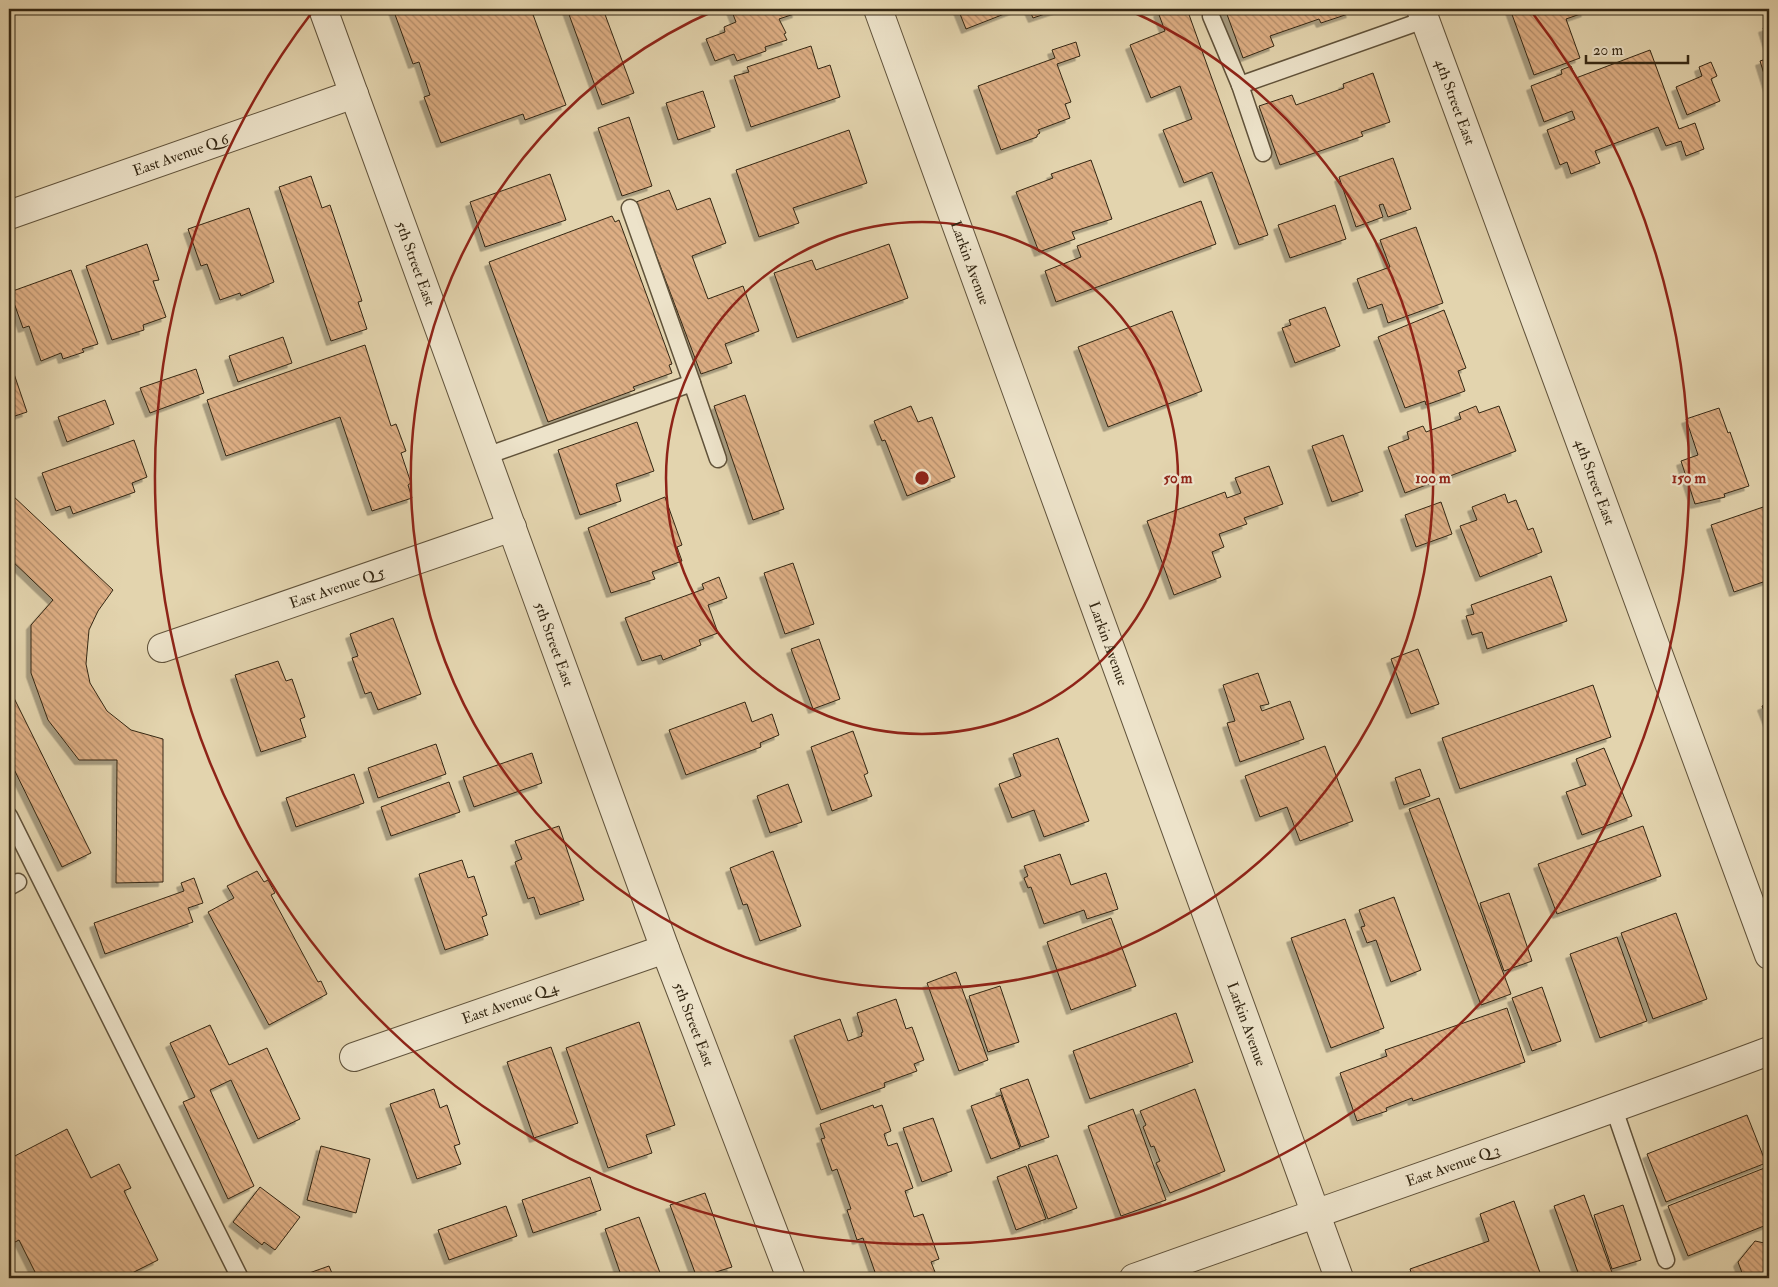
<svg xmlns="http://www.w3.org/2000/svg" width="1778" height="1287" font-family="'IM FELL Double Pica',serif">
<defs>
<pattern id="building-back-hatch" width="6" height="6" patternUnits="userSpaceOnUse" patternTransform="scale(1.25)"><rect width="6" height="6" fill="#ddae84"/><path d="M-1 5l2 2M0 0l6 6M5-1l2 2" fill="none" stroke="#b48e6b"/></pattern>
<filter id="shadow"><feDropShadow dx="-4.5" dy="4.5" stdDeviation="0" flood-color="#0004"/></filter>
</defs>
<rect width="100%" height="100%" fill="#e3d4ae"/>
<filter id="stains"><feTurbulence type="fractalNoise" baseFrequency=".004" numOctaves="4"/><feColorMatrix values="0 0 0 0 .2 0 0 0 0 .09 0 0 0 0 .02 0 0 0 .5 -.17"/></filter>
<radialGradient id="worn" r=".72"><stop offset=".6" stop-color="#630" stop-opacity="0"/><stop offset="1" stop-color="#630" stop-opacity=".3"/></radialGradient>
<g fill="url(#building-back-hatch)" stroke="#342713" filter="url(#shadow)">
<path d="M393,9H531L566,105L525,120L523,114L441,143L424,97L430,95L419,62L413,64Z"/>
<path d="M567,9H603L634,93L602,105Z"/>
<path d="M731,9H796L797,13L779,19L786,33L784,34L787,40L765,47L766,51L737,61L734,54L715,61L706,39L725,32L724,27L736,22Z"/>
<path d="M958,9H1017L966,29Z"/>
<path d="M1029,9H1060L1033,18Z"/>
<path d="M1167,9H1187L1268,235L1239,245L1212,172L1184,183L1163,130L1192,119L1180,86L1151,98L1130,45L1165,31L1158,12Z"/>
<path d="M1225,9H1349L1351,13L1321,23L1319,19L1270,36L1274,46L1243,58Z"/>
<path d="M1510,9H1585L1586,12L1566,19L1580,58L1534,75Z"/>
<path d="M1769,26V48L1763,28Z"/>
<path d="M1076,42L1080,56L1057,64L1071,102L1065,104L1070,118L1038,130L1040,133L1037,135V137L1001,150L978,86L1055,58L1052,50Z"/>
<path d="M811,46L818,69L830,65L840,97L751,127L734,76L749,72L747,67Z"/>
<path d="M1650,50L1679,129L1695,123L1704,149L1686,156L1681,141L1666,146L1658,127L1595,151L1600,163L1571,174L1567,162L1560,165L1547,130L1575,119L1572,111L1544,122L1531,86L1562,74L1561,70L1571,66L1576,78Z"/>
<path d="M1769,58V90L1760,61Z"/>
<path d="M1711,62L1717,76L1711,79L1720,101L1687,115L1676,87L1702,76L1699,67Z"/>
<path d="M1373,73L1390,122L1361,132L1363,136L1280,165L1259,106L1292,95L1296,105L1344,88L1343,84Z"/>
<path d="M703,91L715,127L678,140L666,103Z"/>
<path d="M629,117L652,186L622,196L598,128Z"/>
<path d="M849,130L867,183L793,208L799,223L759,237L736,170Z"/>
<path d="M1393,158L1411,209L1388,217L1383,204L1379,205L1383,217L1356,227L1339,177Z"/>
<path d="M1091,160L1112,219L1072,232L1075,239L1039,252L1016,192L1053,178L1051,174Z"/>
<path d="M550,174L566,220L485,247L470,202Z"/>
<path d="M311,176L322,208L330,205L362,301L358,302L367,329L331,341L279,187Z"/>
<path d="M669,190L677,210L710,198L726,243L692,256L708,299L743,286L759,331L725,344L732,363L701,374L636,202Z"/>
<path d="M1201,201L1216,244L1056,302L1045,271L1081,257L1077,246Z"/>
<path d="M1335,205L1346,239L1290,258L1278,225Z"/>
<path d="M249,208L274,282L241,296L240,293L220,300L207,264L201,266L188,229Z"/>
<path d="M612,216L615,222L619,220L672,364L669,365L672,373L633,387L635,390L548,422L489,262Z"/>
<path d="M1416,227L1443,303L1388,323L1382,304L1368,309L1357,279L1390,267L1380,240Z"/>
<path d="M147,244L159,280L153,281L166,317L143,325L144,330L112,340L86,266Z"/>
<path d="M889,244L908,298L797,338L774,273L812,260L816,270Z"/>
<path d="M71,270L98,344L82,349L84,352L63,359L61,353L41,361L29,326L23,328L10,292Z"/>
<path d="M1325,307L1340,346L1295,363L1282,328L1291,325L1289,320Z"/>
<path d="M1444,310L1466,368L1458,371L1465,391L1426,405L1425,401L1405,408L1378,337Z"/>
<path d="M1172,311L1202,391L1108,427L1078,347Z"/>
<path d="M283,337L292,363L238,382L229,356Z"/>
<path d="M365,345L391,426L396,424L406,451L401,453L411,483L408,485L412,498L372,511L340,417L226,456L207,400Z"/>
<path d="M9,365H11L27,412L9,418Z"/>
<path d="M196,369L204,393L150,413L140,388Z"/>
<path d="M745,395L784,509L753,520L714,406Z"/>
<path d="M105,400L114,424L67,442L58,417Z"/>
<path d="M911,406L918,422L932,417L955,477L907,496L885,440L882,441L874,421Z"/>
<path d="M1476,406L1479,413L1499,406L1516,451L1405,493L1388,447L1409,439L1407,432L1423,426L1426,432L1461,419L1459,413Z"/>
<path d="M1719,408L1728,433L1730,432L1749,486L1724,494L1725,497L1695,504L1681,461L1698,455L1686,419Z"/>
<path d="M637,422L654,471L616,484L621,501L580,515L558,450Z"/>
<path d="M1343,435L1363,491L1332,502L1312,446Z"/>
<path d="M134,440L147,477L132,483L135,492L73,514L70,506L56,511L42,473Z"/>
<path d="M1269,466L1283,504L1244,518L1247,524L1219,534L1224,547L1212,552L1221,577L1174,595L1147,521L1225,492L1227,498L1241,493L1235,478Z"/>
<path d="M1505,494L1508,503L1516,500L1528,530L1533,528L1542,552L1480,577L1460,526L1477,520L1472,507Z"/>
<path d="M12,495L113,590L98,611L89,630L86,664L90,683L107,711L131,730L163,739V882L116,883L117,760H79L48,720L31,673V625L53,600L9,558V499Z"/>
<path d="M665,497L682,545L677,547L682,561L652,572L655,579L611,593L588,528Z"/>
<path d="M1441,502L1452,534L1416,547L1405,515Z"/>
<path d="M1769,505V580L1734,592L1711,525Z"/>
<path d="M793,563L814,624L785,634L764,573Z"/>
<path d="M1551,576L1567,621L1487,649L1482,632L1472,635L1466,616L1474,614L1471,605Z"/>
<path d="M719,577L727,598L708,605L718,633L699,640L701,645L663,660L661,655L642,661L625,618L704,589L702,584Z"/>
<path d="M393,618L421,694L378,710L371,692L365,694L352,658L358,656L350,634Z"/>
<path d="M819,639L840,699L813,709L791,649Z"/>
<path d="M1418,649L1439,704L1411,714L1391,659Z"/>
<path d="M278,661L286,681L292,679L305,717L300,719L306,737L261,752L235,675Z"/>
<path d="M1258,673L1269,704L1260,706L1262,711L1290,701L1304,739L1240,762L1227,723L1235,721L1223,685Z"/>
<path d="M1593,685L1611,737L1460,789L1442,738Z"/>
<path d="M9,688L91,853L62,867L9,759Z"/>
<path d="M745,702L752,722L772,714L779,735L760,743L761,747L686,775L669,730Z"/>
<path d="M1769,703V724L1762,706Z"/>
<path d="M853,731L868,773L864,775L872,796L832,811L811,747Z"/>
<path d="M1058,738L1089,821L1044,837L1034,810L1012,818L999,784L1021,776L1013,754Z"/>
<path d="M436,744L446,774L378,798L368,768Z"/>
<path d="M1325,746L1353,821L1300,841L1287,807L1260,817L1245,776Z"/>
<path d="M1604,748L1632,816L1582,835L1566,792L1586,785L1576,759Z"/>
<path d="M532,753L542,783L474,807L463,777Z"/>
<path d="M1420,769L1430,796L1404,805L1395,778Z"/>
<path d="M354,774L364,803L296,827L286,798Z"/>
<path d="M449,782L460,812L391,836L381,807Z"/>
<path d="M788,784L802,822L770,833L757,796Z"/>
<path d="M1439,798L1511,994L1481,1005L1409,809Z"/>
<path d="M559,826L584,900L540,915L534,897L528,899L515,862L522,859L515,841Z"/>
<path d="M1643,826L1661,876L1557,914L1538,864Z"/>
<path d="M773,851L801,926L760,941L747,904L743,905L730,868Z"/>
<path d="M1060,854L1071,885L1106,873L1118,909L1087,919L1084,910L1044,924L1031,887L1028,888L1024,878L1028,876L1024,866Z"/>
<path d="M462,860L468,878L474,876L487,915L482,917L488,935L445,950L419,874Z"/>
<path d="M257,871L264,882L268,880L275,893L271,895L318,982L321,981L327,994L269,1025L208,912L234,898L227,886Z"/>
<path d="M194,878L203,903L188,908L193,922L105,954L94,923L184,891L181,883Z"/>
<path d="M1509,893L1532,961L1504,971L1480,903Z"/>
<path d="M1394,897L1421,970L1391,982L1376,940L1367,943L1361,927L1365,926L1359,910Z"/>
<path d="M1676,913L1707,999L1653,1019L1621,933Z"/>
<path d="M1111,918L1136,986L1071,1010L1047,942Z"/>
<path d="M1345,919L1384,1028L1331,1048L1291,938Z"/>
<path d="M1617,937L1647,1021L1600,1038L1570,954Z"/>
<path d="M956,972L988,1060L959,1071L927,983Z"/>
<path d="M1000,986L1019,1042L988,1052L969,996Z"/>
<path d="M1542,987L1561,1041L1532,1051L1512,998Z"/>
<path d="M896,999L906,1029L912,1027L924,1060L914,1064L917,1071L884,1083L885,1087L821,1110L794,1036L840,1019L848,1041L862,1036L861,1033L863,1032L857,1013Z"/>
<path d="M1507,1008L1525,1062L1413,1101L1412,1098L1386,1108L1387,1111L1357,1121L1340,1073L1387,1056L1385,1050Z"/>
<path d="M1176,1013L1193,1062L1090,1099L1073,1051Z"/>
<path d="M639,1022L675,1125L646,1135L652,1153L608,1168L566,1048Z"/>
<path d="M210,1025L229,1065L267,1048L300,1119L258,1139L231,1080L210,1090L254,1186L228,1199L183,1102L195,1097L170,1043Z"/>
<path d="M551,1047L578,1123L534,1138L507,1062Z"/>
<path d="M1028,1079L1049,1137L1021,1147L1000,1089Z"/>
<path d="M434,1089L440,1108L447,1105L460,1144L454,1146L461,1164L417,1179L390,1104Z"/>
<path d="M1195,1089L1225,1171L1170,1193L1156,1163L1160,1161L1154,1146L1151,1147L1143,1127L1146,1125L1140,1111Z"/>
<path d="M1001,1095L1020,1148L991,1159L971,1106Z"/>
<path d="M873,1105L874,1108L882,1105L891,1131L884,1134L888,1146L897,1143L913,1188L905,1191L914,1217L923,1214L939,1259L931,1262L937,1277L873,1278L876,1275L863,1238L857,1240L847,1210L851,1209L837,1169L832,1171L821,1139L825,1138L820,1124Z"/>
<path d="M1133,1109L1166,1200L1121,1216L1088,1126Z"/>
<path d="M1747,1115L1766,1163L1666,1202L1647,1154Z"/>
<path d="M933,1118L952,1171L922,1182L903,1128Z"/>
<path d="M67,1129L91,1178L119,1164L131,1188L124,1191L158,1260L122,1278H38L19,1240L9,1245V1159Z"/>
<path d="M321,1146L370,1159L356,1213L307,1200Z"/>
<path d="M1057,1155L1077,1208L1048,1219L1028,1165Z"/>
<path d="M1026,1166L1046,1219L1016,1230L997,1177Z"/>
<path d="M1767,1167L1769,1173V1224L1688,1256L1668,1206Z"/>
<path d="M590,1177L601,1210L533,1233L522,1200Z"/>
<path d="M260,1187L300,1217L275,1250L264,1242L262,1245L233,1222Z"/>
<path d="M705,1193L732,1267L697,1278L670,1205Z"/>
<path d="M1584,1195L1614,1278H1580L1554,1206Z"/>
<path d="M1514,1201L1542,1278H1413L1410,1269L1489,1241L1480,1214Z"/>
<path d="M1623,1205L1641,1260L1612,1269L1594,1215Z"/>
<path d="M506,1206L517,1236L449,1260L438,1230Z"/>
<path d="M639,1217L662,1278H622L605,1229Z"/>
<path d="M1755,1241L1769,1244V1278H1744L1738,1262Z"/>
<path d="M329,1266L334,1278H295Z"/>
</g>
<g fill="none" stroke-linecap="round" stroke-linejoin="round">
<defs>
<g id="lane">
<path d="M1211,16L1240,85L1263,153"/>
<path d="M1240,85L1424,20"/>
<path d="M692,383L718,459"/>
<path d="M486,456L692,383L630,208"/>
<path d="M9,816L240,1278"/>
<path d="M9,887L18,882"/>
<path d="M1614,1109L1666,1260"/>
</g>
<g id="street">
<path id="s1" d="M323,9L665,949L791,1278"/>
<path id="s2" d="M878,9L1339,1278"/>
<path id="s3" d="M1421,9L1769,955"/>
<path id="s4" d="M9,215L354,94"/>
<path id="s5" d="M162,648L512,527"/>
<path id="s6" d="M354,1057L665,949"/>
<path id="s7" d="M1134,1278C1346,1202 1559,1130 1769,1051"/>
</g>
</defs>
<use href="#lane" stroke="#60523a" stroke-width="19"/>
<use href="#street" stroke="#60523a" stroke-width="30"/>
<use href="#lane" stroke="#ede3ca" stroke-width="16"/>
<use href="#street" stroke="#ede3ca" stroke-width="28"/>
</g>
<g fill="none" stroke="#8f2418" stroke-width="2.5">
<circle cx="922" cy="478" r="256"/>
<path d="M1126 9A511 511 0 1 1 718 9"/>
<path d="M1531 11A767 767 0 1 1 313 11"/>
</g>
<g text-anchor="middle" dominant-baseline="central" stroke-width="4.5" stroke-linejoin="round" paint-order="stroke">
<g font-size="15" fill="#342713" stroke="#ede3ca">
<text stroke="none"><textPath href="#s3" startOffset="99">4th Street East</textPath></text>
<text stroke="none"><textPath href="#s4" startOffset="182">East Avenue Q 6</textPath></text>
<text stroke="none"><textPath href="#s2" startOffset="270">Larkin Avenue</textPath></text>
<text stroke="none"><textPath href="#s1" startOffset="271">5th Street East</textPath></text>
<text stroke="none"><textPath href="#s3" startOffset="504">4th Street East</textPath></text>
<text stroke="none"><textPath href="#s5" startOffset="185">East Avenue Q 5</textPath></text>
<text stroke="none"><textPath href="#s1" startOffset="676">5th Street East</textPath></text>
<text stroke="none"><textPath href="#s2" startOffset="675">Larkin Avenue</textPath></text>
<text stroke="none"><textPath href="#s6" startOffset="165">East Avenue Q 4</textPath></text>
<text stroke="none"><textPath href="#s2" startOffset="1080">Larkin Avenue</textPath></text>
<text stroke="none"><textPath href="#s1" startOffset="1081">5th Street East</textPath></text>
<text stroke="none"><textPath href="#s7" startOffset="338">East Avenue Q 3</textPath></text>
</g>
</g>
<circle cx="922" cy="478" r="8" fill="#8f2418" stroke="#ede3ca" stroke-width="2.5"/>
<g font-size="15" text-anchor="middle" font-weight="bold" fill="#8f2418" stroke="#ede3ca" stroke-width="4.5" stroke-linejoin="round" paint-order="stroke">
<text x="1178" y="483">50 m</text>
<text x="1433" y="483">100 m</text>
<text x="1689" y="483">150 m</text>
</g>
<rect width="1778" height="1287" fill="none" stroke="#e3d4ae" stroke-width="30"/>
<rect x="10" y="10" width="1758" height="1267" fill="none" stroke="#342713" stroke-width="2.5"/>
<rect x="15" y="15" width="1748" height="1257" fill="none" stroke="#342713"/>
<path d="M1586 55v8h102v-8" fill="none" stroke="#342713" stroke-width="2.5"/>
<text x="1593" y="55" font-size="15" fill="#342713" stroke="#ede3ca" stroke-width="4" paint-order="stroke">20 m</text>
<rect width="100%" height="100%" filter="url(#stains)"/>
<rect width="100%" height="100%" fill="url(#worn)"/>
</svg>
